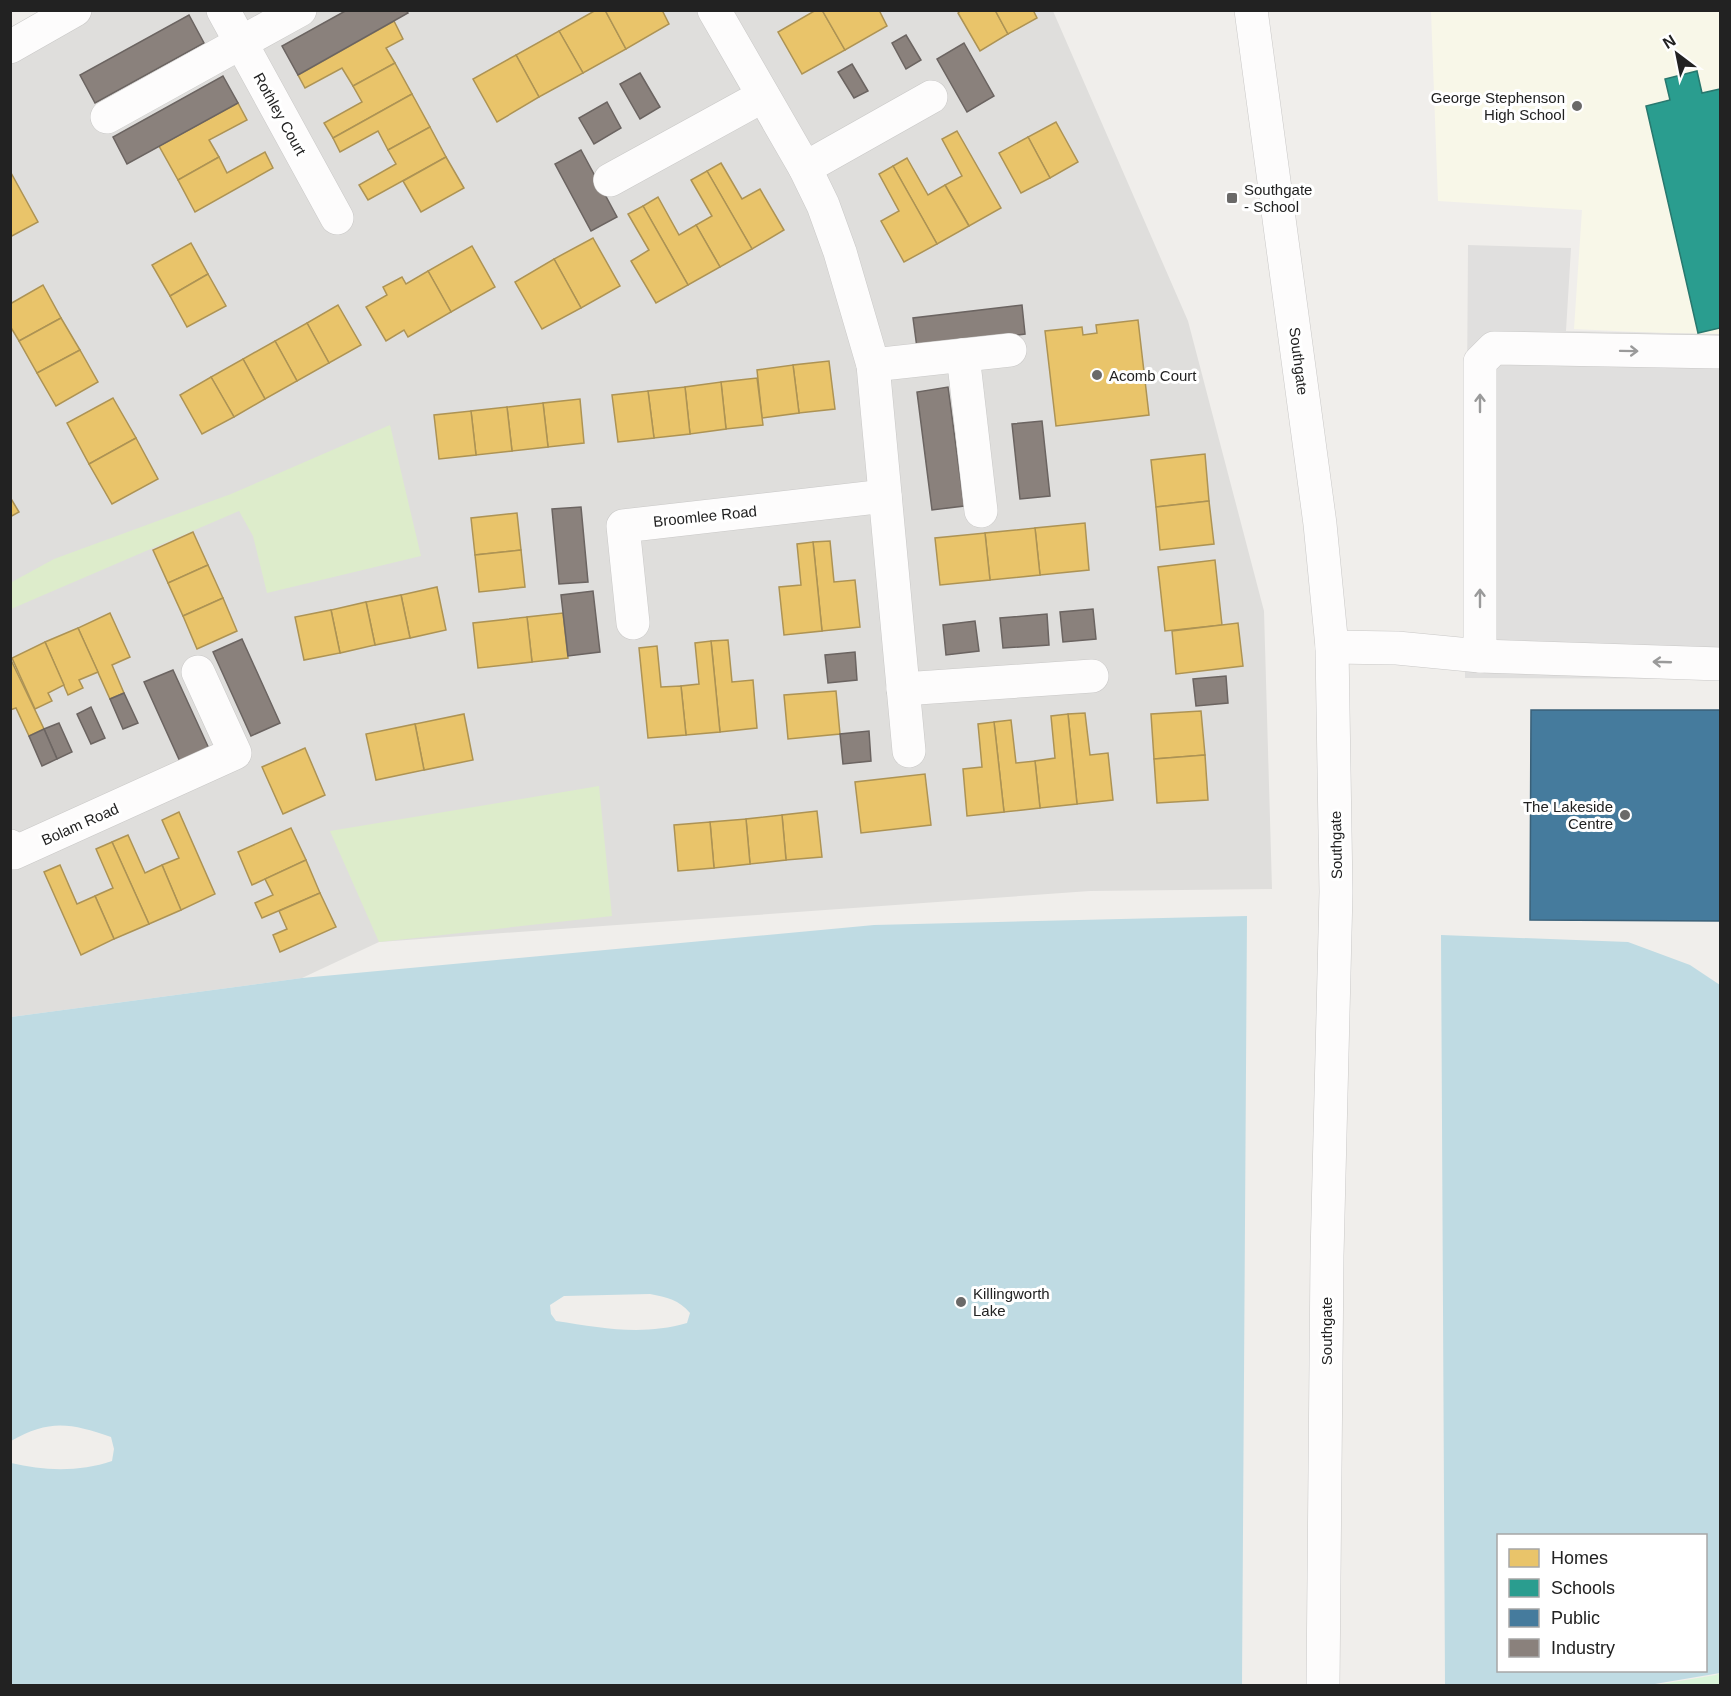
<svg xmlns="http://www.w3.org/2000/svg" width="1731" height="1696" font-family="Helvetica,sans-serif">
<rect width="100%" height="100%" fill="#f0eeeb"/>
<path fill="#dfdedc" d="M45,10L1053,11L1188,321L1264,611L1272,889L1090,891L379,942L302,978L11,1017L10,31Z"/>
<path fill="#f8f7e8" d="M1431,11H1720V336L1574,329L1582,210L1438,201Z"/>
<g fill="#ddeccb">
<path d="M390,425L421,556L267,593L253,536L239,511L11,609L10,583L54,559L231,494Z"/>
<path d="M599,786L612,916L379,942L330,831Z"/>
</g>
<path fill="#daf5da" d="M1720,1673V1685L1649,1686L1716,1675Z"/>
<path fill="#e0dfde" d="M1468,245L1571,248L1566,331L1720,334V679L1465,678Z"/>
<g fill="#bfdbe3" fill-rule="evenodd">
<path d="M1247,916L1242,1685H11V1463C44,1471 80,1472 112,1461L114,1449L111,1437C71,1423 49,1419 11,1441V1017L302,978L874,925ZM650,1294C667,1297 679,1300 690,1313L687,1323C642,1336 602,1328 556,1321L551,1314L550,1305L564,1296Z"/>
<path d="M1441,935L1628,942L1690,965L1720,985V1673L1649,1685H1445ZM1498,1536H1706V1670H1498Z"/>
</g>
<g fill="#e9c46a" stroke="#ad9354" stroke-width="1.5">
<path d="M596,10H605L626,49L583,73L559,31Z"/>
<path d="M605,10H662L669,24L626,49Z"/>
<path d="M816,10H822L845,50L802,74L778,32Z"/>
<path d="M822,10H879L887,26L845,50Z"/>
<path d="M961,10H995L1008,34L980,51L958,13Z"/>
<path d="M995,10H1033L1037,18L1008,34Z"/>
<path d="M394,21L403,39L386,48L395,63L353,86L342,68L305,88L298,75Z"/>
<path d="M559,31L583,73L539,97L516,55Z"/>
<path d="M516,55L539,97L497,122L473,79Z"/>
<path d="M395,63L412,94L333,138L324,123L362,102L353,86Z"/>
<path d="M412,94L430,127L388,150L378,131L340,152L333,138Z"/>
<path d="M238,103L247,120L209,140L219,157L178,180L159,146Z"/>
<path d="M1056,122L1078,162L1050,178L1028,137Z"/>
<path d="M430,127L446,157L368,200L359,185L396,164L388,150Z"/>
<path d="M957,131L1001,208L969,226L945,185L962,176L942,139Z"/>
<path d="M1028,137L1050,178L1021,193L999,153Z"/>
<path d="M265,152L273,168L195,212L178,180L219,157L227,173Z"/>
<path d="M446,157L464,188L421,212L403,181Z"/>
<path d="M907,158L928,195L945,185L969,226L937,244L893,166Z"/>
<path d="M721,163L742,199L760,189L784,230L752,249L707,171Z"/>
<path d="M893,166L937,244L904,262L881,221L899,211L879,174Z"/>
<path d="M10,171L38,222L10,237Z"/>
<path d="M707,171L752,249L720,267L696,225L712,216L691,180Z"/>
<path d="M658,197L679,235L696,225L720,267L688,285L643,206Z"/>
<path d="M643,206L688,285L656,303L631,261L649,250L628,214Z"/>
<path d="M593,238L620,286L581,308L554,259Z"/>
<path d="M191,243L208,274L170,296L152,265Z"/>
<path d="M472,246L495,287L451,312L428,271Z"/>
<path d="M554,259L581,308L542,329L515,282Z"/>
<path d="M428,271L451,312L408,337L404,330L386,341L366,307L387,295L383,287L402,277L406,284Z"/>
<path d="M208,274L226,306L187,327L170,296Z"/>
<path d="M43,285L61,318L19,341L10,326V304Z"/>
<path d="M338,305L361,345L329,363L307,323Z"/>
<path d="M61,318L80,350L37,373L19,341Z"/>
<path d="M1138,320L1149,415L1056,426L1045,331L1082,327L1083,335L1097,333L1096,325Z"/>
<path d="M307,323L329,363L297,381L275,341Z"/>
<path d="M275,341L297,381L265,399L243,359Z"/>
<path d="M80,350L98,382L56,406L37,373Z"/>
<path d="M243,359L265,399L234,417L211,377Z"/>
<path d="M829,361L835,409L799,413L793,365Z"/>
<path d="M793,365L799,413L762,418L757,370Z"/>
<path d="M211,377L234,417L202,434L180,395Z"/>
<path d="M757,378L763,425L726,429L721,382Z"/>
<path d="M721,382L726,429L690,434L685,387Z"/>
<path d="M685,387L690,434L654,438L648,391Z"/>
<path d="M648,391L654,438L618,442L612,395Z"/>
<path d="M113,398L136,438L89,464L67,423Z"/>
<path d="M580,399L584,443L548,447L543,403Z"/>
<path d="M543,403L548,447L512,451L507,407Z"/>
<path d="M507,407L512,451L476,455L471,411Z"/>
<path d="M471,411L476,455L439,459L434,415Z"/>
<path d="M136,438L158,479L112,504L89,464Z"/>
<path d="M1205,454L1209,501L1156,507L1151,460Z"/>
<path d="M10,497L19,512L10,517Z"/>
<path d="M1209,501L1214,544L1160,550L1156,507Z"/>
<path d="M517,513L521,550L475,555L471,518Z"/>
<path d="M1085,523L1089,570L1040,575L1035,528Z"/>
<path d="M1035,528L1040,575L990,580L985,533Z"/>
<path d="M193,532L208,565L168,583L153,550Z"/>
<path d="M985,533L990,580L940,585L935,538Z"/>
<path d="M830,541L834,582L855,580L860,627L822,631L813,542Z"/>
<path d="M813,542L822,631L784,635L779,587L801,585L797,544Z"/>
<path d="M521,550L525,587L479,592L475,555Z"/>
<path d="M1215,560L1222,625L1165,631L1158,567Z"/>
<path d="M208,565L223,598L183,616L168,583Z"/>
<path d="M437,587L446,630L410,638L401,595Z"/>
<path d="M401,595L410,638L375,645L366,602Z"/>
<path d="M223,598L237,631L197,649L183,616Z"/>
<path d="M366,602L375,645L340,653L331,610Z"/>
<path d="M331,610L340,653L304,660L295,617Z"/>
<path d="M110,613L130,657L112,665L124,693L110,699L78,628Z"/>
<path d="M563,613L568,658L532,662L527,617Z"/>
<path d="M527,617L532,662L478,668L473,623Z"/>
<path d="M1238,623L1243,666L1176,674L1172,631Z"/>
<path d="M78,628L98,672L79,680L83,688L68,695L45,642Z"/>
<path d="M728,640L732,682L753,680L757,728L720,732L711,641Z"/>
<path d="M711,641L720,732L686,735L681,686L699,684L695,643Z"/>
<path d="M45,642L64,685L48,693L52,701L35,709L12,658Z"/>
<path d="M657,646L661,687L681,686L686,735L648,738L639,648Z"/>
<path d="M10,658L44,729L29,736L16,708L10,710Z"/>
<path d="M836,691L840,734L788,739L784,695Z"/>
<path d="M1201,711L1205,755L1154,759L1151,714Z"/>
<path d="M1085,713L1090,755L1108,753L1113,800L1077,804L1068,714Z"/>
<path d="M464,714L473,760L424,770L415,724Z"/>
<path d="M1068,714L1077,804L1040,808L1035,761L1055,758L1051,716Z"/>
<path d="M1011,720L1016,763L1035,761L1040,808L1004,812L994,722Z"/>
<path d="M994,722L1004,812L967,816L963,769L982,767L978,724Z"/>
<path d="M415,724L424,770L376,780L366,734Z"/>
<path d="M305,748L325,795L283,814L262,767Z"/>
<path d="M1205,755L1208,800L1157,803L1154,759Z"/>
<path d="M925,774L931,825L861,833L855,782Z"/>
<path d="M817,811L822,857L786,860L782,815Z"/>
<path d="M179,812L215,894L181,910L162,865L179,858L162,820Z"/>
<path d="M782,815L786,860L750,864L746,819Z"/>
<path d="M746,819L750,864L714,868L710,822Z"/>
<path d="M710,822L714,868L678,871L674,825Z"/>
<path d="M291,828L306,860L252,885L238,852Z"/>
<path d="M128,835L145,873L162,865L181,910L149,924L112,842Z"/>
<path d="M112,842L149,924L114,939L95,896L113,888L96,849Z"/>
<path d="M306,860L320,893L262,918L255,903L273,895L265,879Z"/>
<path d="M60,865L77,904L95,896L114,939L81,955L44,872Z"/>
<path d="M320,893L336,927L280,952L273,935L287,929L279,911Z"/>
</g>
<path fill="#2a9d8f" stroke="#28786e" stroke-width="1.5" d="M1697,71L1702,93L1720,89V328L1698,333L1646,106L1670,100L1665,79Z"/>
<path fill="#457b9d" stroke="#3a6078" stroke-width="1.5" d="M1531,710H1720V921L1530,920Z"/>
<g fill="#8a817c" stroke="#6b6461" stroke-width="1.5">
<path d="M347,10H406L408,13L298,75L282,46Z"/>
<path d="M189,15L204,43L95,103L80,75Z"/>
<path d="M906,35L921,60L906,69L892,43Z"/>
<path d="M964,43L994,96L967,112L937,59Z"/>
<path d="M852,64L868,91L854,98L838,72Z"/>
<path d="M640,73L660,107L640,119L620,84Z"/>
<path d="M223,76L238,103L127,164L113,137Z"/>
<path d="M607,102L621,128L594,144L579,118Z"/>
<path d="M581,150L617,217L591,231L555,164Z"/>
<path d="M1022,305L1025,334L917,348L913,318Z"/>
<path d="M948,387L964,506L932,510L917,392Z"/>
<path d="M1042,421L1050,496L1020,499L1012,424Z"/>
<path d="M581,507L588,582L559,584L552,509Z"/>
<path d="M593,591L600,652L568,656L561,595Z"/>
<path d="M1093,609L1096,639L1063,642L1060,612Z"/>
<path d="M1047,614L1049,645L1003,648L1000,618Z"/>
<path d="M975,621L979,651L946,655L943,625Z"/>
<path d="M242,639L280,723L251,736L213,652Z"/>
<path d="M855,652L857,680L828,683L825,655Z"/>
<path d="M173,670L211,753L182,766L144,682Z"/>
<path d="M1226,676L1228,703L1196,706L1193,679Z"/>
<path d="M124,693L138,723L123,729L110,699Z"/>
<path d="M91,707L105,738L91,744L77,714Z"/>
<path d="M59,723L72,752L57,759L44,729Z"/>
<path d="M44,729L57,759L42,766L29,736Z"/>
<path d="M869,731L871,761L843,764L840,734Z"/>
</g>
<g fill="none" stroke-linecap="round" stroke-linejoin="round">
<defs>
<g id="minor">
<path d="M223,10L337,218"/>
<path d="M714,10L805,168L823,205L840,252L873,365L909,751"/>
<path d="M1251,10L1320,524L1332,647L1336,892L1327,1256L1323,1686"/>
<path d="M10,47L75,10"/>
<path d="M107,117L300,10"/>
<path d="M805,168L931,97"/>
<path d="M610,180L763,96"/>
<path d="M963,355L981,511"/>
<path d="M873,365L1010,350"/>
<path d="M633,623L623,526L885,496"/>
<path d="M1332,647L1397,648L1480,656L1720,664"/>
<path d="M1480,656V362L1494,348L1720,352"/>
<path d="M903,689L1092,676"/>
<path d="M10,846L14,853L235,753L198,672"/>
</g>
</defs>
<use href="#minor" stroke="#c9c8c7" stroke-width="34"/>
<use href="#minor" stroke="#fdfcfc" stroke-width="33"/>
</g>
<defs><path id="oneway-shaft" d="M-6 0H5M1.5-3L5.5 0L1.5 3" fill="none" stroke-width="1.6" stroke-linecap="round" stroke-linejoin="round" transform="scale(1.5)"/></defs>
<g stroke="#9a9a9a">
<use href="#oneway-shaft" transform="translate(1629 351) rotate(1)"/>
<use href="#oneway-shaft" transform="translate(1480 403) rotate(-90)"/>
<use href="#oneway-shaft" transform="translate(1480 598) rotate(-90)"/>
<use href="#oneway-shaft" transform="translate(1662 662) rotate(-178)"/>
</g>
<g fill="#6a6968" stroke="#fff" stroke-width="2">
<circle cx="1577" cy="106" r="6"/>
<rect x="1226" y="192" width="12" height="12" rx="3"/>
<circle cx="1097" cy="375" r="6"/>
<circle cx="1625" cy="815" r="6"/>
<circle cx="961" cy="1302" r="6"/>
</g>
<g text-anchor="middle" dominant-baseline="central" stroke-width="6" stroke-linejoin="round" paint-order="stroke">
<g font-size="15" fill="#222" stroke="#fff" text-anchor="start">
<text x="1565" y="97" text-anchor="end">George Stephenson<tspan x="1565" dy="17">High School</tspan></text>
<text x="1244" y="189">Southgate<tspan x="1244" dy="17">- School</tspan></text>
<text x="1109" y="375">Acomb Court</text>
<text x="1613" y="806" text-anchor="end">The Lakeside<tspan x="1613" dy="17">Centre</tspan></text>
<text x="973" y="1293">Killingworth<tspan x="973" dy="17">Lake</tspan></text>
</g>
<g font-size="15" fill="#222" stroke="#fff">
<text transform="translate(280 114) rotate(61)">Rothley Court</text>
<text transform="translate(1299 361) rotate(83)">Southgate</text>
<text transform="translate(705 516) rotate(-6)">Broomlee Road</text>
<text transform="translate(80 824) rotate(-24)">Bolam Road</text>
<text transform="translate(1336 845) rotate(-91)">Southgate</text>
<text transform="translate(1326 1331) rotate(-90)">Southgate</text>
</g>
</g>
<rect width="1731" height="1696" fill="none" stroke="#222222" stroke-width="24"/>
<rect x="1497" y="1534" width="210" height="138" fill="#ffffff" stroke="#a7a7a7" stroke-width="1.5"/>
<rect x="1509" y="1549" width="30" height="18" fill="#e9c46a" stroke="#a7a7a7" stroke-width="1.5"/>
<text x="1551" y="1564" font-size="18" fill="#222222">Homes</text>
<rect x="1509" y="1579" width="30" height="18" fill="#2a9d8f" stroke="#a7a7a7" stroke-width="1.5"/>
<text x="1551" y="1594" font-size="18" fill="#222222">Schools</text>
<rect x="1509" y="1609" width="30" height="18" fill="#457b9d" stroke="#a7a7a7" stroke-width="1.5"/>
<text x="1551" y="1624" font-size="18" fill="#222222">Public</text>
<rect x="1509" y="1639" width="30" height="18" fill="#8a817c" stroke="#a7a7a7" stroke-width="1.5"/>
<text x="1551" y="1654" font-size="18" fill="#222222">Industry</text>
<g transform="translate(1677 54) rotate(328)" stroke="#ffffff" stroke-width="4.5" paint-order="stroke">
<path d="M0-4.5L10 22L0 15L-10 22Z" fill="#222222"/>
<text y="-9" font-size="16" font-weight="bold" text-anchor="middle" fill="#222222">N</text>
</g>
</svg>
